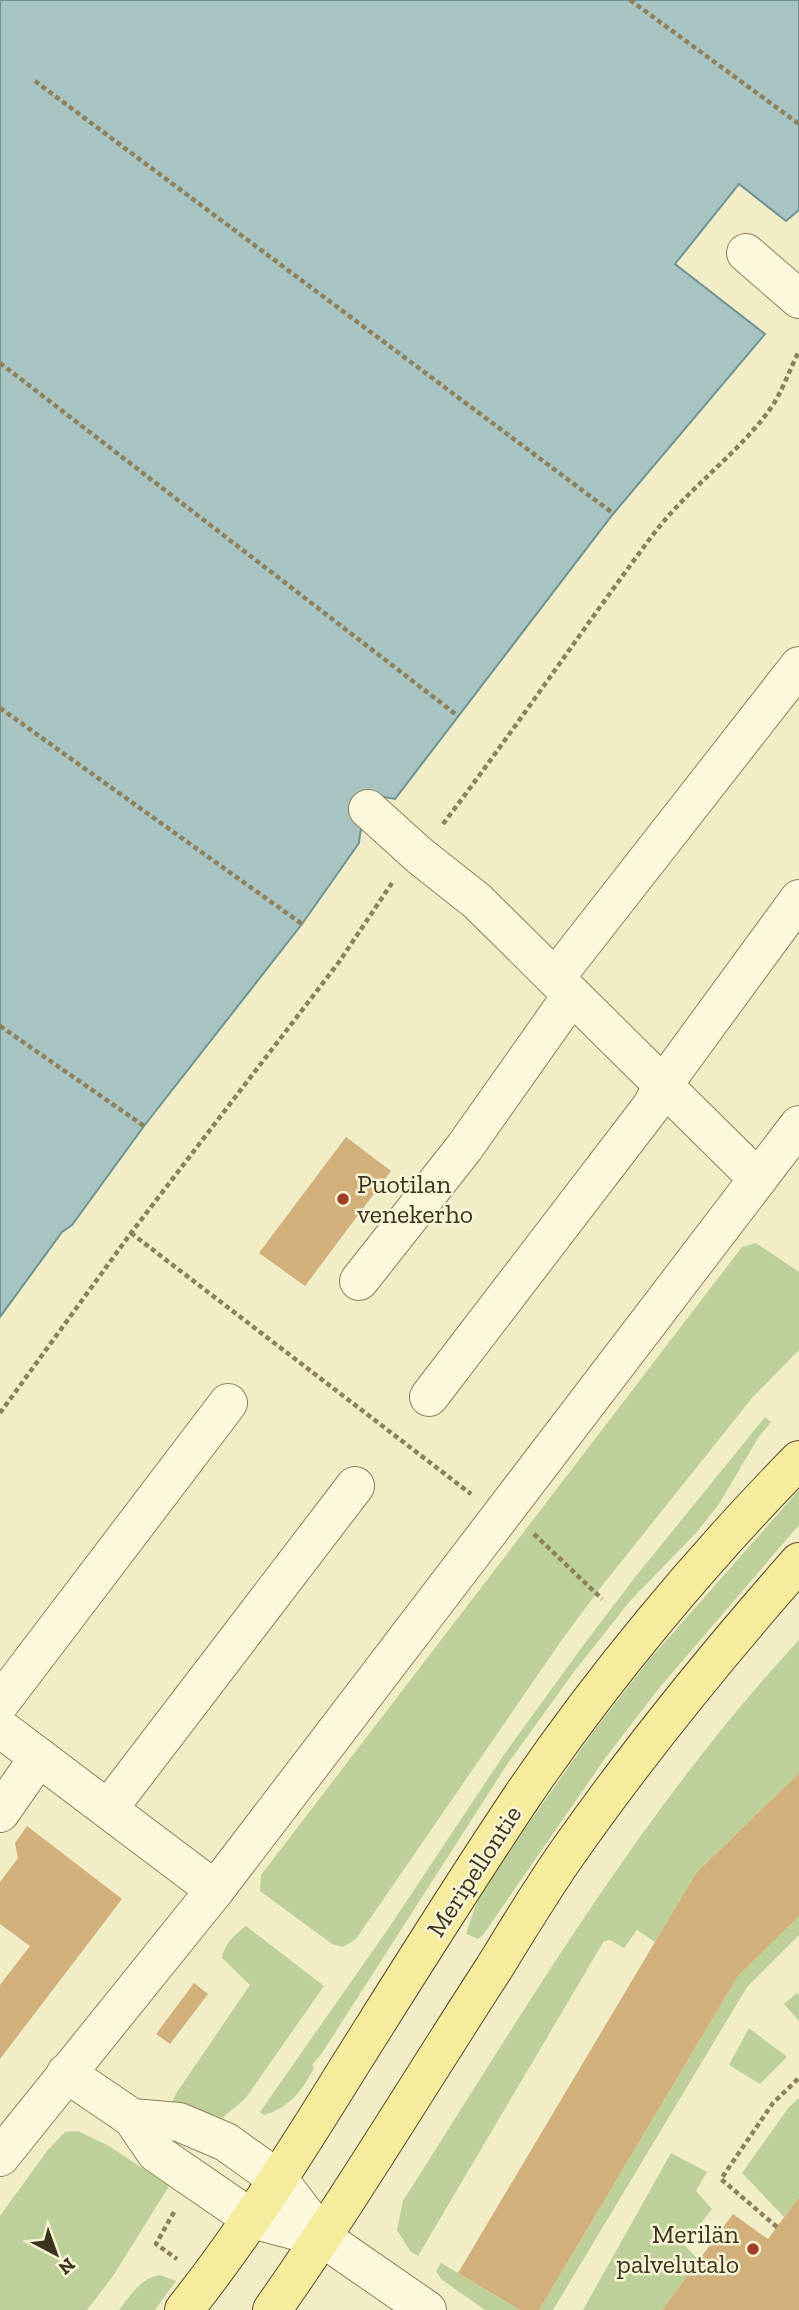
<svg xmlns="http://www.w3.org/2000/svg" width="799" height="2310" font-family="'Zilla Slab',serif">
<rect width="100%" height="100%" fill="#f1edc7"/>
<g fill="#bed099">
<path d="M756,1243L799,1272V1350L752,1398L601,1587L561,1641L356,1939L343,1947L332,1944L260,1891L261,1875L742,1247Z"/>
<path d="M765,1417L771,1422L758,1438L719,1504L696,1533L630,1601L573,1673L506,1766L322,2053L312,2065L314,2068C302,2091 289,2108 264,2115L260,2112L388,1929L503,1756L585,1643L636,1576Z"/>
<path d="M799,1490V1525L660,1687L606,1757L483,1935L478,1939L466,1934L475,1907L488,1881L594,1731L649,1660Z"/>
<path d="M799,1640V1773L696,1873L655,1942L637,1930L624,1948L610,1940L604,1941L418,2256L410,2251L397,2230L403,2201C526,2008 643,1808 799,1640Z"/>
<path d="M799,1916V1935L747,1987L553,2310H539L738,1976Z"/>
<path d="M246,1926L324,1986L245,2099L222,2118L172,2102L177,2092L250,1985L222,1958C224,1944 235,1934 246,1926Z"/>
<path d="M797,1993L799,1995V2021L784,2004Z"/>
<path d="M749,2028L787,2057L760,2084L729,2065Z"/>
<path d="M799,2098V2197L784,2217L742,2173L789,2107Z"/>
<path d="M78,2131L109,2146L169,2186L113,2276L87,2310H0V2216L47,2151L65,2132Z"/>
<path d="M671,2153L707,2172L696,2191L712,2209L684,2245L699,2260L662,2310H583Z"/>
<path d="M441,2263L520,2310H485L441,2279L436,2271Z"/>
<path d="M160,2275L176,2281L155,2310H119C131,2295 140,2278 160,2275Z"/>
</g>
<path fill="#a8c4c2" stroke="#6e9392" stroke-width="2" d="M0,0H799V210L786,221L739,184L675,264L765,334L613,514L395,799L379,796C367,810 360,824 359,843L302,924L144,1126L72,1225L62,1232L0,1317Z"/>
<g fill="#d1b07b">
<path d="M346,1137L391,1171L305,1286L259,1253Z"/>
<path d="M799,1773V1916L738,1976L539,2310H520L458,2273L696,1873Z"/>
<path d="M27,1826L122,1899L0,2059V1985L30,1946L0,1924V1882L18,1858L15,1843Z"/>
<path d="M194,1983L208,1994L170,2044L156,2034Z"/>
<path d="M799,2197V2310H662L733,2214L768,2239Z"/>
</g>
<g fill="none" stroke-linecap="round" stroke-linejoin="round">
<defs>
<g id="minor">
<path d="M746,253L799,299"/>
<path d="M368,809L420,856L477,901L758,1179"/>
<path d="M555,978L799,666"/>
<path d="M359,1281L464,1148L572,995"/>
<path d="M429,1397L651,1107L663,1085L799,899"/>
<path d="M0,1703L228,1403"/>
<path d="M0,1728L215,1890"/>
<path d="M108,1809L355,1486"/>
<path d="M0,1813L39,1757"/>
<path d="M66,2073L132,2118L156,2153L252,2219L323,2238"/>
<path d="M132,2118L179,2122L226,2142L279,2180L323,2238L427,2310"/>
<path d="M0,2157L215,1890L799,1125"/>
</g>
<g id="major">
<path d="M184,2310C246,2232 298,2149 350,2065C406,1976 462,1886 521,1798C600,1681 700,1561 799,1460"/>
<path d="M272,2310C350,2199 420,2082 494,1968C518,1929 542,1889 568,1852C639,1751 717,1655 799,1562"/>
</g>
</defs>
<use href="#minor" stroke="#8e805b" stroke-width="40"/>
<use href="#major" stroke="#5b4d2f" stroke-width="40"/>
<g stroke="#8e805b" stroke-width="4.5" stroke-dasharray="5 3.5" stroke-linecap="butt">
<path d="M630,0L799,124"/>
<path d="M35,81L614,514"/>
<path d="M0,363L458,716"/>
<path d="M0,708L302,924"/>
<path d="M443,824C516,728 583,628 655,532C689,488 735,456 768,412C781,395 789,371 799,351"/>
<path d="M0,1026L144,1126"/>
<path d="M131,1233L471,1494"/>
<path d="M0,1413L131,1233L339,962L392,883"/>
<path d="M534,1534L602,1599"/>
<path d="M174,2212L156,2244L177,2259"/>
<path d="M777,2227L721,2179L773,2103L799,2078"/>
</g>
<use href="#minor" stroke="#fbf8db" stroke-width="38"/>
<use href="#major" stroke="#f5ec9e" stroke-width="38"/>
</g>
<g fill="#a03f27" stroke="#f8f5d7" stroke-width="2.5">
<circle cx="343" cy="1199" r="7"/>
<circle cx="753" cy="2249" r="7"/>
</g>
<g text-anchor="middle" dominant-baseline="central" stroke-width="5" stroke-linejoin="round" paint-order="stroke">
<g font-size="26" fill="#3d341f" stroke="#f8f5d7" text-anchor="start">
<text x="357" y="1184">Puotilan<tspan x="357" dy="30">venekerho</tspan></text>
<text x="739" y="2234" text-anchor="end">Merilän<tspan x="739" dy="30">palvelutalo</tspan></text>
</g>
<g font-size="26" fill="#3d341f" stroke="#f8f5d7">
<text transform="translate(474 1871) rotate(-57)">Meripellontie</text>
</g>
</g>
<g transform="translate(56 2254) rotate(139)" stroke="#f8f5d7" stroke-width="5" paint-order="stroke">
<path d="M0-5L12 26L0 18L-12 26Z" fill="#3d341f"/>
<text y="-10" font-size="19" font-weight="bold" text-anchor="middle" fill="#3d341f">N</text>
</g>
</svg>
